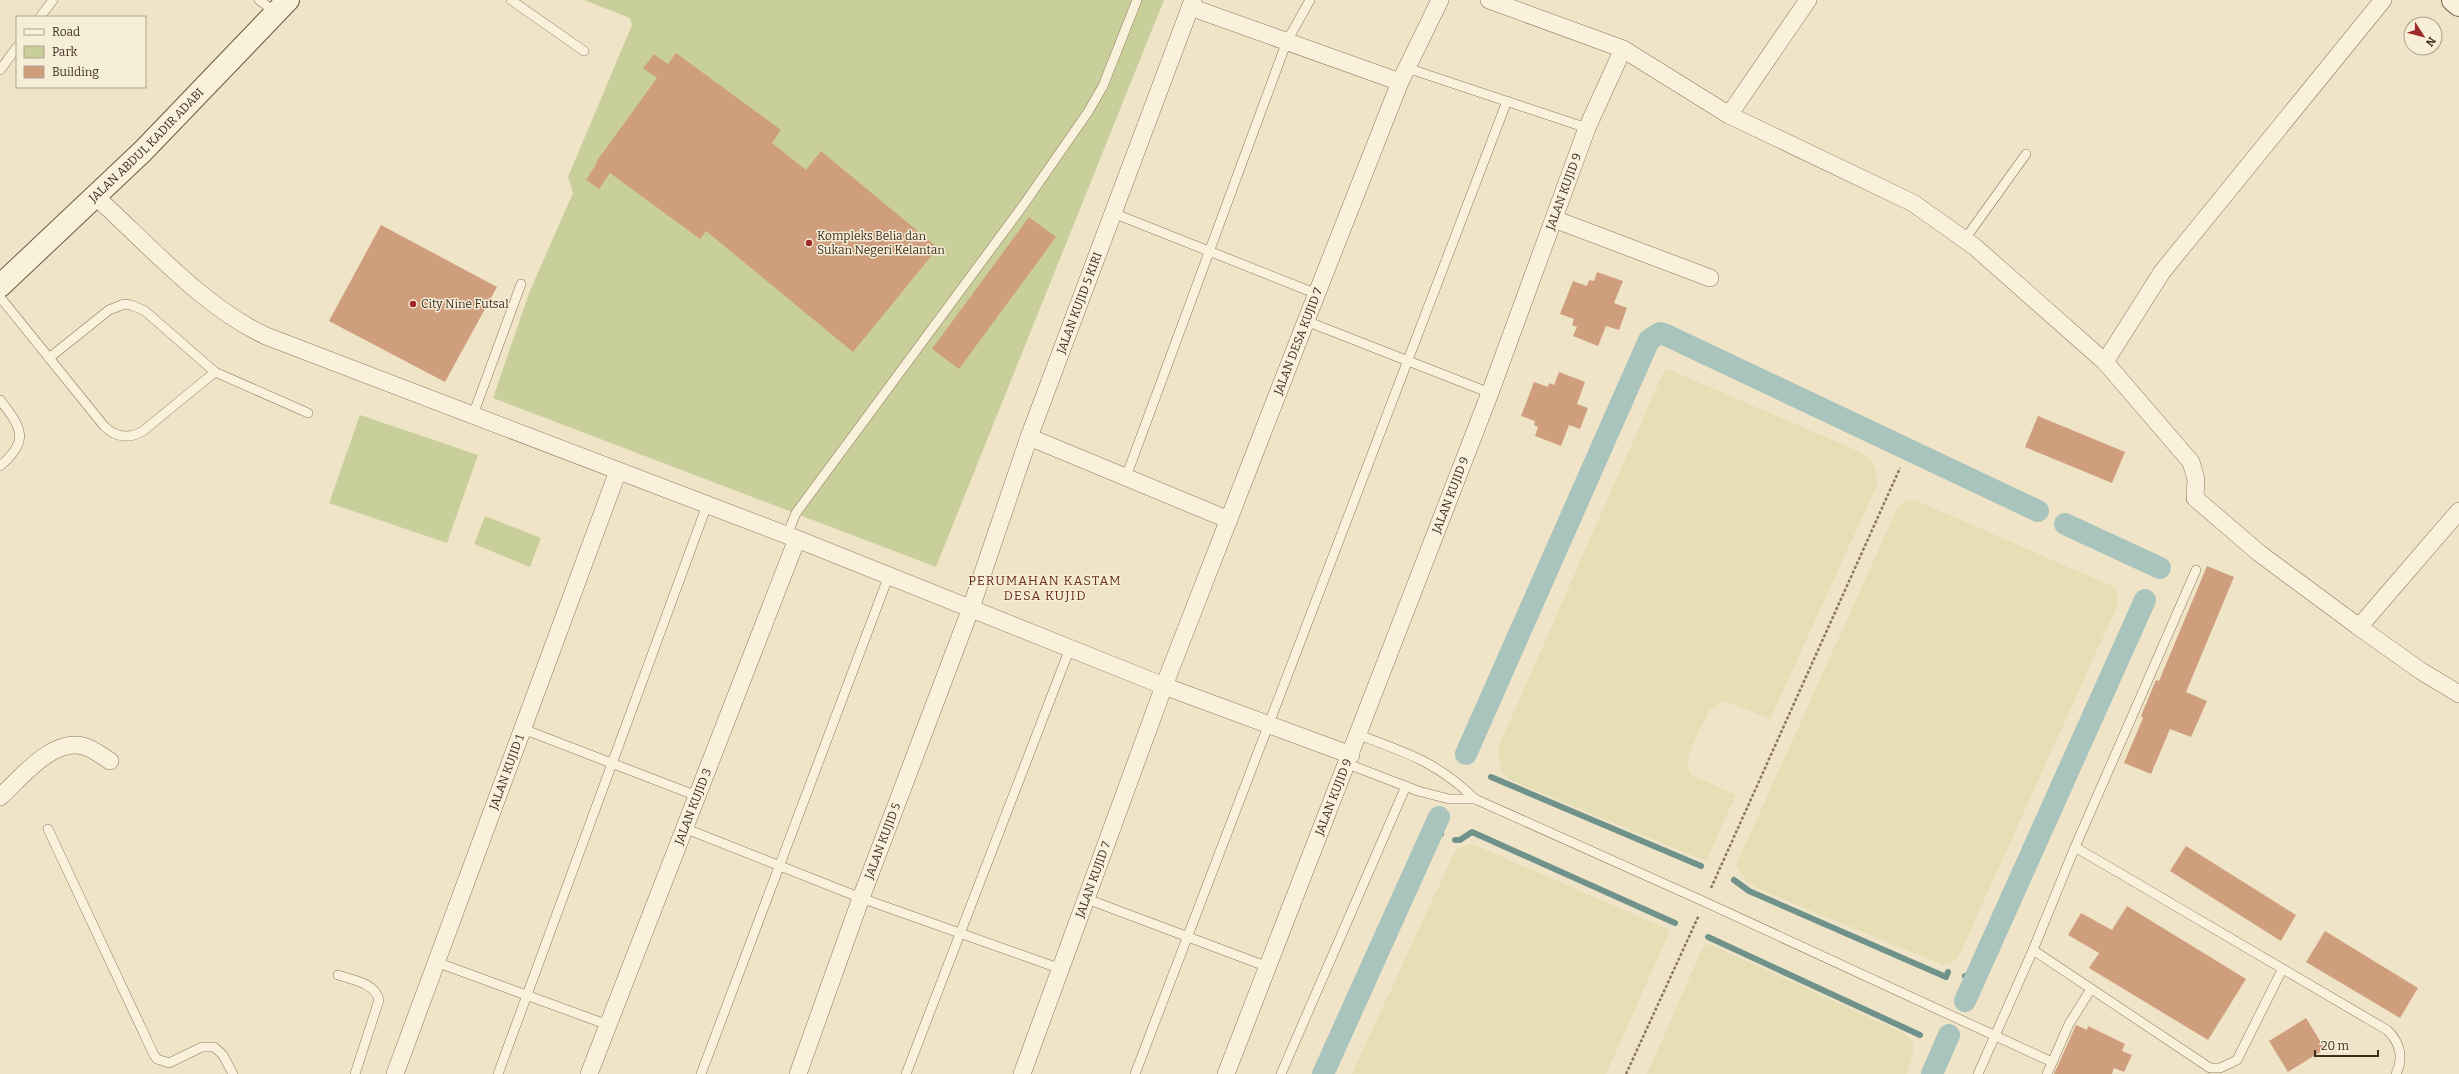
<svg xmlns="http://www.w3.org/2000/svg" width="2459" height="1074" font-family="Bitter,serif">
<rect width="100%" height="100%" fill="#f0e4c8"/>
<g fill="#e6deb5">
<path d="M1668,369L1860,452L1870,459L1876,470L1877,485L1770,719L1728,702H1721L1710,710L1698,732L1689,755L1688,768L1692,775L1736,795L1706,861L1510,780L1501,770L1498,748L1663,373Z"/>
<path d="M1907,500H1915L2114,587L2118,594V604L1961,951L1956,960L1943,965L1761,890L1747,882L1736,865L1898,507Z"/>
<path d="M1472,844L1670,930L1606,1074H1352L1454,853L1459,848Z"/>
<path d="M1709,944L1905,1034L1913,1042L1914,1050L1906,1074H1647L1703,947Z"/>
</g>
<g fill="#c9cf9b">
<path d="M584,0H1164L936,567L493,398L529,293L573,193L568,177L632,25L630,18Z"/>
<path d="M360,415L478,455L447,543L329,503Z"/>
<path d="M485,516L541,538L530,567L474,544Z"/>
</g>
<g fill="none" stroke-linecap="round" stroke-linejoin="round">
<g stroke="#6f938a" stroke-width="6">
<path d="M1491,777L1701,866"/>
<path d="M1433,830L1441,834"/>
<path d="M1455,840H1460L1472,832L1675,923"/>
<path d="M1734,880L1749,891L1946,977L1948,972"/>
<path d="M1708,937L1920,1035"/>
<path d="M1965,976L1974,980"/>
</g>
<g stroke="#a9c4bc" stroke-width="22">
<path d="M2065,524L2160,568"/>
<path d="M1466,754L1646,347L1649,340L1660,333L1666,335L2038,511"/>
<path d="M1965,1001L2145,600"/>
<path d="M1323,1074L1439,817"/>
<path d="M1932,1074L1949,1035"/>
</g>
</g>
<g fill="#cf9f7d">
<path d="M676,53L781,130L772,143L806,170L821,151L938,248L853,352L706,231L700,239L610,173L599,189L586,180L597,163L596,162L657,78L643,68L654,54L668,64Z"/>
<path d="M1029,217L1056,237L959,369L932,349Z"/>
<path d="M381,225L497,287L445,382L329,321Z"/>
<path d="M1597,272L1623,281L1614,303L1627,308L1619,330L1606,326L1598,346L1573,336L1577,327L1572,325L1574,319L1560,314L1573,281L1587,286L1589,280L1594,281Z"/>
<path d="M1559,372L1585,382L1577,404L1588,408L1580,429L1569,425L1561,446L1535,436L1538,427L1534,425L1535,421L1521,416L1534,382L1548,387L1549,383L1554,385Z"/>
<path d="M2038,416L2125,452L2112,483L2025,447Z"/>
<path d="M2207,566L2234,577L2186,692L2207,701L2191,737L2170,729L2151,774L2124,763L2143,718L2141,716L2156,680L2159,681Z"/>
<path d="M2186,846L2296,915L2281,941L2170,871Z"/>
<path d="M2127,906L2246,979L2208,1040L2089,968L2099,953L2068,935L2081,913L2112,930Z"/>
<path d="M2325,931L2418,988L2400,1018L2306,962Z"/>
<path d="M2306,1018L2325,1049L2288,1072L2269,1041Z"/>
<path d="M2076,1025L2087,1030L2088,1026L2125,1044L2122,1051L2132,1055L2124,1072L2114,1068L2112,1074H2054Z"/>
</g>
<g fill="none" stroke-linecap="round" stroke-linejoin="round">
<defs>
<g id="service">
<path d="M259,0L276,13"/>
<path d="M511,0L584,51"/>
<path d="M40,17L53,0"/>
<path d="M1407,68L1587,128"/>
<path d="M0,70L17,47"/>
<path d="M1113,213L1317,294"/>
<path d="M1965,239L2026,154"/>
<path d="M0,297L104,426C116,438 129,439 143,431L215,372"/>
<path d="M1306,321L1490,393"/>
<path d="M49,358L109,310L124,304L131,305L145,311L215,372L308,413"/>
<path d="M0,400C22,428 30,441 0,466"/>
<path d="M473,415L521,284"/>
<path d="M1126,477L1287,41L1310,0"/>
<path d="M787,535L796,513L1022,207L1088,112L1103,86L1137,0"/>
<path d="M523,729L697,796"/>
<path d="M1359,735C1407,753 1437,762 1475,799L1705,902L2052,1062"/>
<path d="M1348,764L1418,791L1449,799H1475"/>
<path d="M684,828L861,898L1061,969"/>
<path d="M48,829L154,1055L157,1059L169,1063L202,1047H214L223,1055L233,1074"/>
<path d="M2075,847L2196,570"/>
<path d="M1087,899L1268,967"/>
<path d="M2033,950L2210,1068H2220L2237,1060L2282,970"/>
<path d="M436,962L608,1025"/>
<path d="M338,975C353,980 375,983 379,1000L355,1074"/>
<path d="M498,1074L707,505"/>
<path d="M701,1074L889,575"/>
<path d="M906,1074L1070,648"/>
<path d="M1135,1074L1507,101"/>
<path d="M1281,1074L1406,786"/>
<path d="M1978,1074L2033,950L2075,847L2387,1030C2400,1042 2404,1058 2396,1074"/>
<path d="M2047,1074L2069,1024L2091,989"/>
</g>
<g id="minor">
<path d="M1190,7L1400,82"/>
<path d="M1623,49L1729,115L1913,203L1975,247L2105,362L2191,462L2196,479L2195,498L2259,553L2359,627L2459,511"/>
<path d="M1729,115L1808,0"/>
<path d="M95,196C147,243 203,307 266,336L797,539L1164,686L1351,755"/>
<path d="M1554,219L1710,278"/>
<path d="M2105,362L2162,272L2383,0"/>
<path d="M1029,437L1229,520"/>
<path d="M2359,627L2421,671L2459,694"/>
<path d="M0,797C21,778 52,738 83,746C92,748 102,756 110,761"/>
<path id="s1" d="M395,1074L618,471"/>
<path id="s2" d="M589,1074L797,539"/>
<path id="s3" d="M798,1074L861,898L971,608L1029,437L1193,0"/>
<path id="s4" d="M1022,1074L1164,686L1306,321L1400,82L1440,0"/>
<path id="s5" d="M1226,1074L1490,393L1587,128L1623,49L1489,0"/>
</g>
<g id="secondary">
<path d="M2453,0L2459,5"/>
<path id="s6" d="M0,286L143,151L288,0"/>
</g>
</defs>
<use href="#service" stroke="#8d765c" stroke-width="10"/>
<use href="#minor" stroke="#8d765c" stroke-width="18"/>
<use href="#secondary" stroke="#6f573f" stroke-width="24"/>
<g stroke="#8d765c" stroke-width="2.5" stroke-dasharray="3 2" stroke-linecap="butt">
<path d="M1711,888L1900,468"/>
<path d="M1626,1074L1699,915"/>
</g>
<use href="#service" stroke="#faf1dc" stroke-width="9"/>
<use href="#minor" stroke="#faf1dc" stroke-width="17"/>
<use href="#secondary" stroke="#faf1dc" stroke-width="22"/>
</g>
<g fill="#9e2a2b" stroke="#f7eed8" stroke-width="1.5">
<circle cx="809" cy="243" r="4"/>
<circle cx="413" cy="304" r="4"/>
</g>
<g text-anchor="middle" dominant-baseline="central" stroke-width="3" stroke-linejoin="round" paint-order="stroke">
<g font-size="12" fill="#3d2e20" stroke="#f7eed8">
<text stroke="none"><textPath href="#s6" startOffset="203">JALAN ABDUL KADIR ADABI</textPath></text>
<text stroke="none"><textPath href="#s5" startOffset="945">JALAN KUJID 9</textPath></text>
<text stroke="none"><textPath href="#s3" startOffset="821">JALAN KUJID 5 KIRI</textPath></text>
<text stroke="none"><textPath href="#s4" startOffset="783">JALAN DESA KUJID 7</textPath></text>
<text stroke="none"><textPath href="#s5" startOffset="621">JALAN KUJID 9</textPath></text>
<text stroke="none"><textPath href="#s1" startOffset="322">JALAN KUJID 1</textPath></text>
<text stroke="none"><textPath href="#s5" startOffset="297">JALAN KUJID 9</textPath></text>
<text stroke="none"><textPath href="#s2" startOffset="287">JALAN KUJID 3</textPath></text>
<text stroke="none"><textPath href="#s3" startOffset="248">JALAN KUJID 5</textPath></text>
<text stroke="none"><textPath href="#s4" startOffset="207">JALAN KUJID 7</textPath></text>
</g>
<g font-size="12" fill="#3d2e20" stroke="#f7eed8" text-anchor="start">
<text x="817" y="236">Kompleks Belia dan<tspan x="817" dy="14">Sukan Negeri Kelantan</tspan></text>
<text x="421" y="304">City Nine Futsal</text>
</g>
<g font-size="13" letter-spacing="1" fill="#6b2e1e" stroke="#f7eed8">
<text x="1045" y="580">PERUMAHAN KASTAM<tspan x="1045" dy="15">DESA KUJID</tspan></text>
</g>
</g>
<rect x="16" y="16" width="130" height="72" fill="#f7eed8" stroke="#ada18e"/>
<rect x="24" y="29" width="20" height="6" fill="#faf1dc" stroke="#ada18e"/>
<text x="52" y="36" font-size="12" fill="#3d2e20">Road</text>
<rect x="24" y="46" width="20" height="12" fill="#c9cf9b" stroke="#ada18e"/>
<text x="52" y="56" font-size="12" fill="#3d2e20">Park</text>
<rect x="24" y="66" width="20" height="12" fill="#cf9f7d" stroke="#ada18e"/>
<text x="52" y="76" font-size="12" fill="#3d2e20">Building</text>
<g transform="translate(2423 36) rotate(126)"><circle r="19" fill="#f7eed8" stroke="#ada18e"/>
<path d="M0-3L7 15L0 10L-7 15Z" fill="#9e2a2b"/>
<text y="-6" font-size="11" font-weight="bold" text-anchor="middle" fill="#3d2e20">N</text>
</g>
<path d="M2315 1050v6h63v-6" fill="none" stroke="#3d2e20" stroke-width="2"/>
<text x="2321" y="1050" font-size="12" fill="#3d2e20" stroke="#f7eed8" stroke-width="3" paint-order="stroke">20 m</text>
</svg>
